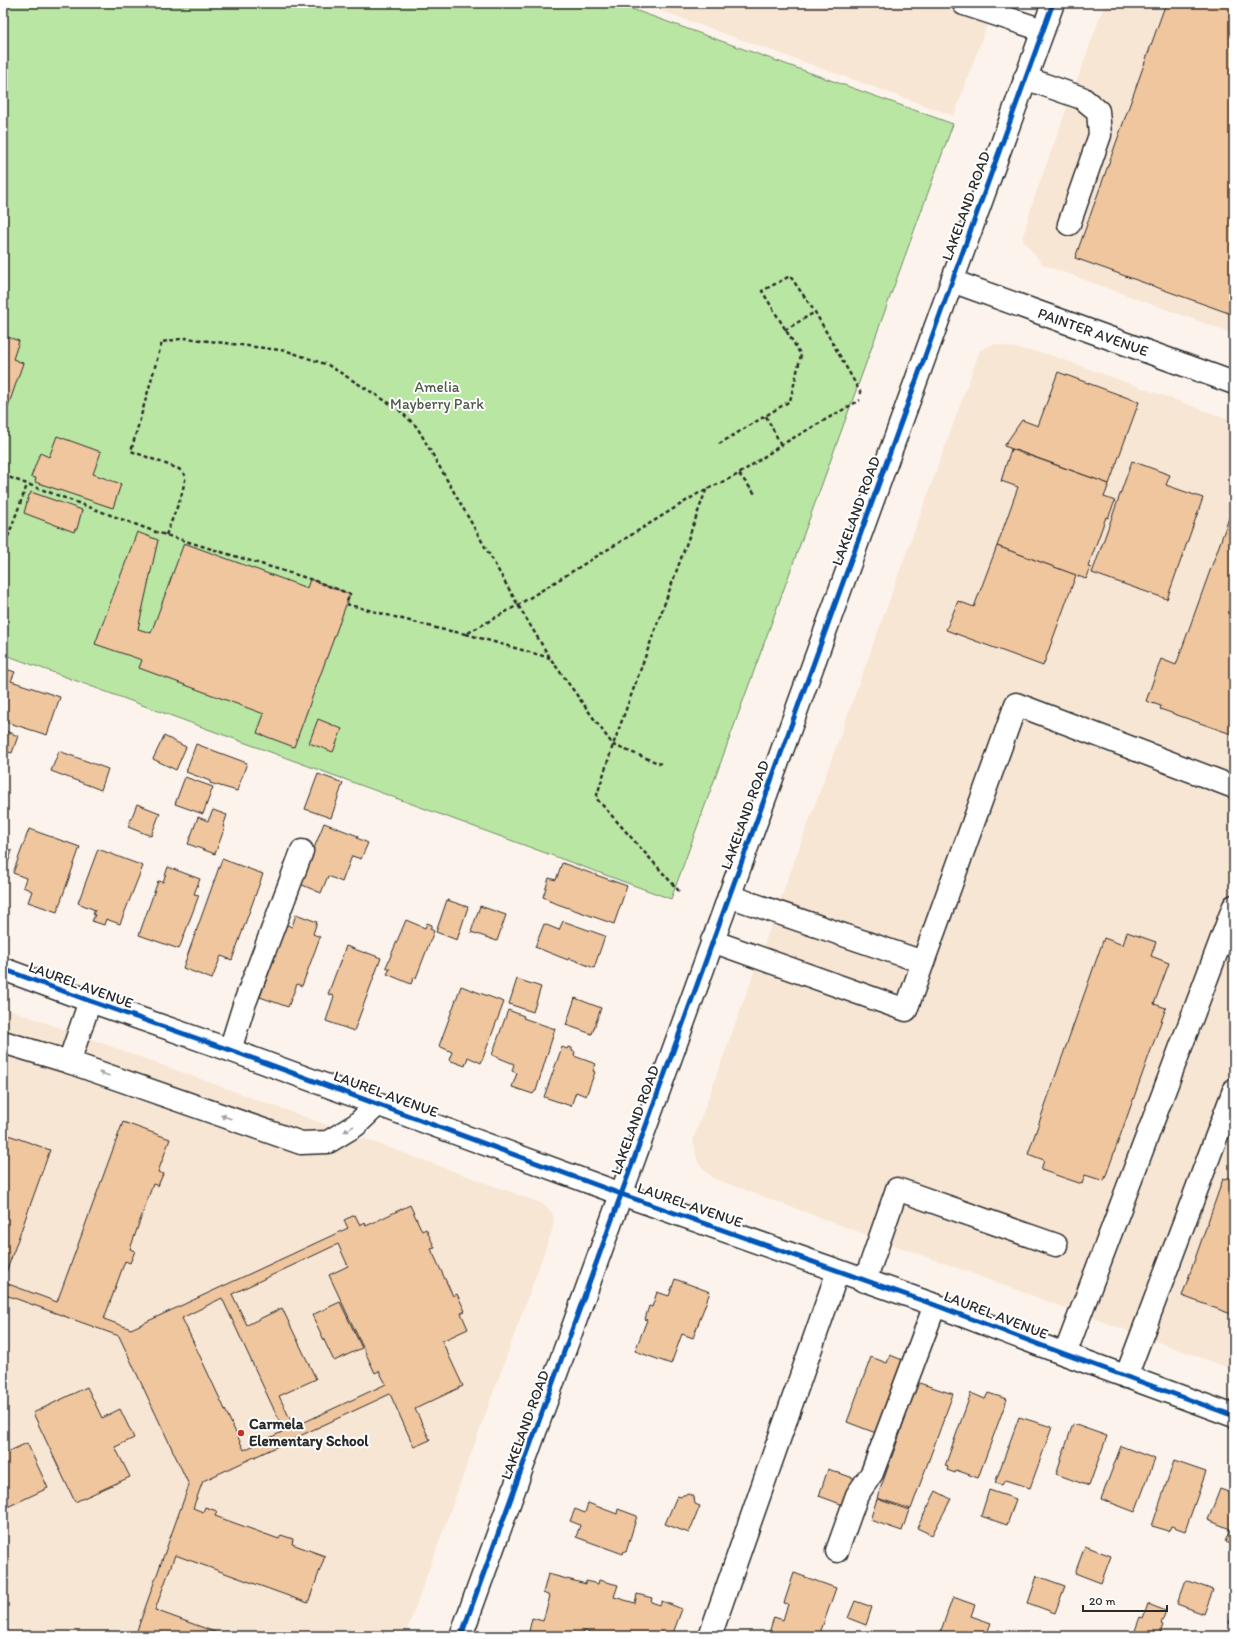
<svg xmlns="http://www.w3.org/2000/svg" width="1237" height="1639" font-family="Itim,sans-serif">
<rect width="100%" height="100%" fill="#fcf4ec"/>
<filter id="ink" filterUnits="userSpaceOnUse"><feTurbulence type="fractalNoise" baseFrequency=".025" numOctaves="2"/><feDisplacementMap in="SourceGraphic" scale="8" xChannelSelector="R" yChannelSelector="G"/><feConvolveMatrix kernelMatrix="1 2 1 2 8 2 1 2 1" color-interpolation-filters="sRGB"/></filter>
<g filter="url(#ink)">
<g fill="#f8e6d5">
<path d="M639,3H995L954,116Z"/>
<path d="M1105,3H1234V334L1043,265L1022,239L1033,201Z"/>
<path d="M994,344L1048,354L1234,421V1370L712,1178L698,1163L693,1140L980,350Z"/>
<path d="M3,1007L541,1203L547,1207L553,1214L554,1221L552,1231L405,1636H3Z"/>
</g>
<path fill="#bae6a4" stroke="#728868" d="M3,3H615L953,124L671,899L3,654Z"/>
<g fill="#f0c69f" stroke="#2b2b2b" fill-rule="evenodd">
<path d="M1166,3H1234V315L1075,258Z"/>
<path d="M3,335L19,341L13,359L23,363L3,421Z"/>
<path d="M1058,372L1139,402L1109,484L1004,446L1022,420L1038,426Z"/>
<path d="M57,436L101,452L93,474L121,484L113,508L35,482L36,478L31,477L40,453L49,457Z"/>
<path d="M1011,449L1109,484L1104,497L1115,501L1108,518L1106,517L1088,567L1091,568L1086,579L997,546L1018,487L1001,481Z"/>
<path d="M1132,461L1170,475L1166,485L1203,498L1167,599L1092,573Z"/>
<path d="M31,492L82,510L77,529H75L74,532L24,513L29,495H30Z"/>
<path d="M1233,507H1234V735L1160,709L1161,706L1146,701L1161,659L1176,665Z"/>
<path d="M137,532L158,540L138,629L151,633L184,543L307,588L310,579L350,594L294,747L257,733L264,714L139,668L142,660L95,644Z"/>
<path d="M997,546L1076,575L1043,666L946,630L958,601L974,607Z"/>
<path d="M3,668L15,672L11,681L60,697L47,735L3,721Z"/>
<path d="M318,719L342,729L333,752L309,743Z"/>
<path d="M3,730L18,736L12,753L8,752L3,764Z"/>
<path d="M164,736L186,747L176,770L153,759Z"/>
<path d="M196,744L247,763L237,791L210,783V781L186,772Z"/>
<path d="M59,751L108,769L101,790L51,771Z"/>
<path d="M318,774L343,783L331,818L305,809Z"/>
<path d="M185,777L213,787L203,814L175,804Z"/>
<path d="M137,804L160,813L151,836L128,827Z"/>
<path d="M213,810L227,815L223,827H225L215,854L188,844L198,817L208,821Z"/>
<path d="M324,823L358,836L357,838L368,843L361,859L352,856L342,882L328,876L321,893L300,884Z"/>
<path d="M29,829L80,847L57,912L28,902L32,891L23,887L26,878L13,873Z"/>
<path d="M3,848L12,851L5,871L3,872Z"/>
<path d="M98,849L143,866L120,924L106,919L104,925L92,921L95,915L93,914L95,910L78,903Z"/>
<path d="M222,859L263,874L232,960L221,956L212,979L183,968Z"/>
<path d="M562,863L627,886L614,924L549,901L550,900L543,897L549,878L556,880Z"/>
<path d="M168,867L200,879L194,894L199,895L179,949L139,935L158,881L163,882Z"/>
<path d="M447,900L468,907L457,940L436,932Z"/>
<path d="M480,906L506,915L497,941L471,932Z"/>
<path d="M296,914L317,922L313,934L320,937L302,986L297,984L288,1007L260,997L275,956L270,955L285,924L292,927Z"/>
<path d="M406,920L425,928L427,923L432,925L430,929L434,931L416,978L414,977L411,984L387,974L390,969L386,967Z"/>
<path d="M563,921L605,936L594,968L569,958L568,960L535,947L544,924L559,930Z"/>
<path d="M1127,932L1156,942L1151,956L1169,963L1154,1004L1166,1008L1104,1181L1085,1175L1082,1184L1041,1170L1044,1160L1028,1154L1104,938L1123,945Z"/>
<path d="M346,946L365,953V952L381,958L354,1031L326,1021L334,996L328,994Z"/>
<path d="M517,979L541,987L533,1012L509,1004Z"/>
<path d="M461,986L504,1002L481,1063L468,1057L465,1066L449,1060L452,1052L439,1046Z"/>
<path d="M575,998L601,1008L592,1034L566,1025Z"/>
<path d="M508,1010L524,1016L523,1018L555,1029L536,1091H535L533,1094L512,1087L517,1073L512,1071L514,1064L492,1055Z"/>
<path d="M562,1047L567,1049L568,1047L572,1048V1051L575,1052L574,1056L596,1064L593,1071L595,1072L586,1096L576,1092L571,1106L544,1097Z"/>
<path d="M123,1122L170,1139L158,1172L163,1174L158,1186L153,1184L130,1249L135,1251L130,1263L125,1261L104,1319L131,1329L348,1228L344,1220L355,1215L360,1225L365,1222L366,1226L410,1205L422,1231L426,1229L435,1248L431,1249L453,1296L457,1294L465,1311L461,1313L468,1329L442,1341L463,1386L415,1409L430,1440L414,1447L390,1394L203,1481L193,1508L203,1512L205,1507L217,1511L215,1516L279,1539L281,1535L293,1539L292,1544L325,1556L308,1603L175,1555L155,1610L226,1636H135L189,1485L119,1336L3,1294V1282L57,1302ZM338,1244L348,1266L329,1275L375,1373L379,1371L386,1384L294,1427L279,1396L316,1379L282,1308L247,1325L232,1294ZM222,1298L284,1431L244,1450L182,1318Z"/>
<path d="M3,1133L50,1150L3,1281Z"/>
<path d="M1234,1167V1315L1182,1296L1223,1179L1226,1180L1227,1178H1230Z"/>
<path d="M675,1279L710,1292L693,1338L682,1334L671,1364L635,1351L647,1320L645,1319L649,1306L652,1307L657,1292L669,1296Z"/>
<path d="M340,1302L362,1348L334,1361L312,1315Z"/>
<path d="M890,1355L905,1361L881,1435L847,1422L871,1357L887,1363Z"/>
<path d="M913,1381L953,1394L911,1509L877,1498L906,1417L901,1415Z"/>
<path d="M87,1387L102,1418L120,1409L134,1438L115,1447L130,1477L75,1502L33,1413Z"/>
<path d="M971,1393L985,1399L988,1393L1007,1399L978,1478L956,1470L955,1473L947,1470L948,1467L945,1466Z"/>
<path d="M1019,1417L1052,1427L1030,1488L1005,1480L1002,1485L995,1483Z"/>
<path d="M1073,1424L1107,1436L1089,1486L1056,1474Z"/>
<path d="M27,1443L48,1488L3,1509V1454Z"/>
<path d="M1121,1446L1155,1459L1135,1512L1101,1499Z"/>
<path d="M1174,1461L1206,1472L1185,1531L1171,1526L1169,1531L1152,1526Z"/>
<path d="M828,1469L856,1479L846,1506L819,1496Z"/>
<path d="M1220,1489L1234,1494V1546L1225,1542L1230,1529L1208,1520Z"/>
<path d="M989,1490L1016,1499L1007,1525L981,1516Z"/>
<path d="M936,1491L951,1499L932,1535L917,1528Z"/>
<path d="M690,1494L694,1497L695,1504L700,1506L689,1533L665,1524L677,1496L681,1497L683,1495Z"/>
<path d="M877,1499L909,1510L902,1531L870,1520Z"/>
<path d="M588,1503L617,1514L618,1509L637,1516L626,1552L624,1551L623,1554L576,1537L580,1525L570,1521L575,1509L585,1513Z"/>
<path d="M1085,1546L1111,1556L1101,1583L1075,1573Z"/>
<path d="M794,1573L836,1588L819,1636H768L774,1617L783,1620L788,1604L784,1603Z"/>
<path d="M548,1574L586,1584V1581L598,1584L599,1580L618,1585L614,1597L635,1603L637,1594L652,1598L651,1602L660,1605L662,1601L682,1609L672,1636H600L584,1631L583,1636H528L532,1618L543,1621L550,1596L543,1593Z"/>
<path d="M1037,1576L1065,1586L1055,1613L1028,1603Z"/>
<path d="M1186,1580L1213,1590L1204,1614L1177,1604Z"/>
<path d="M953,1597L975,1605L971,1616L991,1623L986,1636H939Z"/>
<path d="M855,1601L872,1607L866,1625L848,1618Z"/>
<path d="M1148,1604L1166,1611L1161,1624L1163,1625L1159,1636H1133L1140,1617L1143,1618Z"/>
<path d="M1234,1610V1625L1229,1623Z"/>
<path d="M998,1630L1015,1636H996Z"/>
<path d="M1054,1631L1069,1636H1052Z"/>
</g>
<g fill="none" stroke-linecap="round" stroke-linejoin="round">
<defs>
<g id="minor">
<path d="M964,4L1043,30"/>
<path d="M1025,78L1082,98L1098,111L1100,135L1069,224"/>
<path id="s1" d="M952,281L1234,383"/>
<path d="M712,941L906,1010L923,962L729,896"/>
<path d="M923,962L1016,704L1234,787"/>
<path d="M3,969L90,1001L230,1050L621,1194L935,1305L1043,1346L1234,1416"/>
<path d="M3,1042L69,1062L301,1143L328,1142L356,1125L378,1104"/>
<path d="M230,1050L244,1005L302,851"/>
<path d="M69,1062L90,1001"/>
<path d="M865,1281L897,1189L1056,1245"/>
<path d="M1065,1354L1234,906"/>
<path d="M1126,1377L1234,1090"/>
<path d="M837,1551L857,1495L872,1473L935,1305"/>
<path d="M461,1636L1053,3"/>
<path d="M710,1636L838,1271"/>
</g>
</defs>
<use href="#minor" stroke="#2b2b2b" stroke-width="25"/>
<g stroke="#2b2b2b" stroke-width="2.5" stroke-dasharray="4 3" stroke-linecap="butt">
<path d="M785,330L815,312"/>
<path d="M766,416L781,445"/>
<path d="M719,444L790,401L801,355L762,291L790,276L815,312L862,395"/>
<path d="M739,474L756,495"/>
<path d="M3,475L156,532L310,579L350,594L346,604L440,629L466,634L518,605L699,493L739,474L781,445L860,400"/>
<path d="M166,535L181,497L186,476L179,469L131,451L162,342L186,338L287,351L328,365L397,408L417,427L518,605L550,658L613,745L661,764"/>
<path d="M3,550L27,485"/>
<path d="M466,634L550,658"/>
<path d="M679,891L596,798L613,745L706,490"/>
</g>
<use href="#minor" stroke="#fff" stroke-width="22"/>
<defs>
<g id="cycleway">
<path d="M3,969L90,1001L230,1050L621,1194L935,1305L1043,1346L1234,1416"/>
<path d="M461,1636L1053,3"/>
</g>
</defs>
<use href="#cycleway" stroke="#fff" stroke-width="8"/>
<use href="#cycleway" stroke="#0057b8" stroke-width="5"/>
</g>
<defs><path id="oneway-solid" d="M-6-.8H1V-3.2L6.5 0L1 3.2V.8H-6Z"/></defs>
<g fill="#a0a0a0">
<use href="#oneway-solid" transform="translate(104 1074) rotate(-161)"/>
<use href="#oneway-solid" transform="translate(226 1117) rotate(-161)"/>
<use href="#oneway-solid" transform="translate(349 1129) rotate(149)"/>
</g>
</g>
<circle fill="#c8321e" stroke="#fff" stroke-width="1.5" cx="241" cy="1433" r="4"/>
<g text-anchor="middle" dominant-baseline="central" stroke-width="4" stroke-linejoin="round" paint-order="stroke">
<g font-size="15" fill="#2b2b2b" stroke="#fff">
<text transform="translate(966 206) rotate(-70)">LAKELAND ROAD</text>
<text stroke="none"><textPath href="#s1" startOffset="150">PAINTER AVENUE</textPath></text>
<text transform="translate(856 511) rotate(-70)">LAKELAND ROAD</text>
<text transform="translate(745 815) rotate(-70)">LAKELAND ROAD</text>
<text transform="translate(81 985) rotate(20)">LAUREL AVENUE</text>
<text transform="translate(386 1094) rotate(20)">LAUREL AVENUE</text>
<text transform="translate(635 1120) rotate(-70)">LAKELAND ROAD</text>
<text transform="translate(690 1205) rotate(19)">LAUREL AVENUE</text>
<text transform="translate(996 1315) rotate(21)">LAUREL AVENUE</text>
<text transform="translate(525 1425) rotate(-70)">LAKELAND ROAD</text>
</g>
<g font-size="15" fill="#4f5a49" stroke="#fff">
<text x="437" y="387">Amelia<tspan x="437" dy="17">Mayberry Park</tspan></text>
</g>
<g font-size="15" font-weight="bold" fill="#2b2b2b" stroke="#fff" text-anchor="start">
<text x="249" y="1424">Carmela<tspan x="249" dy="17">Elementary School</tspan></text>
</g>
</g>
<rect width="1237" height="1639" fill="none" stroke="#fff" stroke-width="16"/>
<rect x="8" y="8" width="1221" height="1623" fill="none" stroke="#2b2b2b" stroke-width="1.5" filter="url(#ink)"/>
<path d="M1083 1605v6h84v-6" fill="none" stroke="#2b2b2b" stroke-width="2"/>
<text x="1089" y="1605" font-size="12" fill="#2b2b2b" stroke="#ffffff" stroke-width="3" paint-order="stroke">20 m</text>
</svg>
